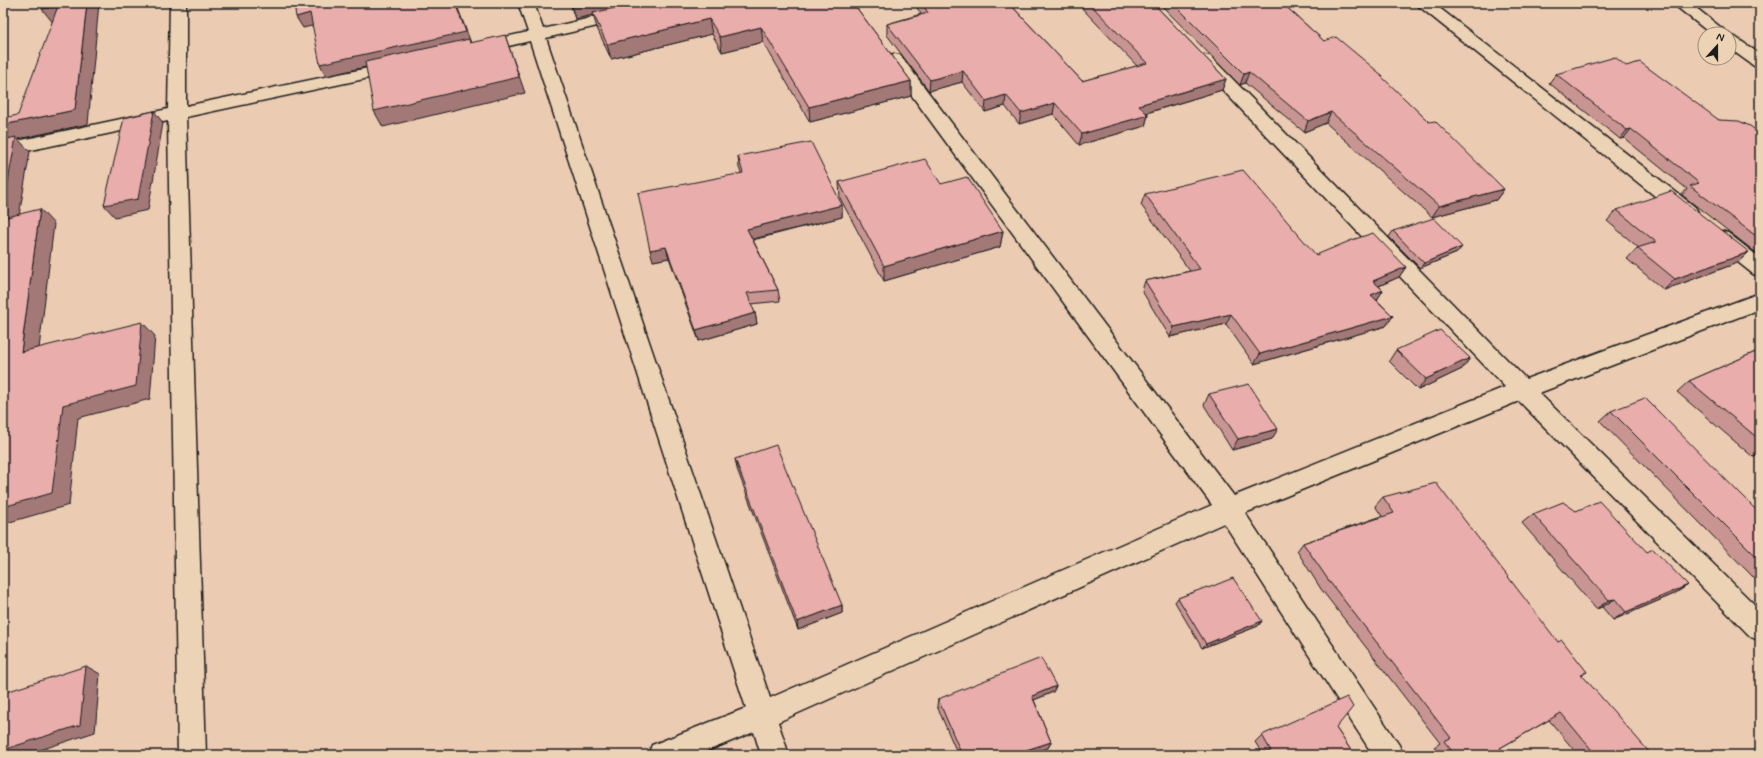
<svg xmlns="http://www.w3.org/2000/svg" width="1763" height="758" font-family="Mynerve,sans-serif">
<rect width="100%" height="100%" fill="#eccbb3"/>
<filter id="ink" filterUnits="userSpaceOnUse"><feTurbulence type="fractalNoise" baseFrequency=".025" numOctaves="2"/><feDisplacementMap in="SourceGraphic" scale="8" xChannelSelector="R" yChannelSelector="G"/><feConvolveMatrix kernelMatrix="1 2 1 2 8 2 1 2 1" color-interpolation-filters="sRGB"/></filter>
<g filter="url(#ink)">
<g fill="none" stroke-linecap="round" stroke-linejoin="round">
<defs>
<g id="minor">
<path d="M170,3H186V106L397,62L403,63L405,67L403,71L397,72L186,117L206,755H178L168,121L3,156V144L168,109Z"/>
<path d="M518,3H534L543,29L656,3H685L683,6L546,38L770,698L1212,505L888,63L886,59L888,55L894,54L900,55L1234,496L1505,387L1198,64L1196,60L1198,56L1204,55L1210,56L1526,379L1760,293V309L1539,393L1760,610V641L1751,637L1519,401L1245,513L1399,745L1403,755H1373L1224,523L778,722L789,755H761L754,732L697,755H648L652,745L746,708L530,41L479,53L473,52L471,48L473,44L528,32Z"/>
<path d="M1415,3H1433L1695,207L1698,212L1695,217L1688,219L1681,217Z"/>
<path d="M1672,3H1690L1729,34H1711Z"/>
<path d="M1729,35L1735,37L1760,54V67L1754,66L1729,48Z"/>
<path d="M1721,231L1728,233L1760,258V276L1753,274L1714,243L1711,238L1714,233Z"/>
</g>
</defs>
<use href="#minor" stroke="#1c1c1c" stroke-width="3"/>
<use href="#minor" fill="#edd3b5" fill-rule="evenodd"/>
</g>
<g fill="#c89593" stroke="#1c1c1c">
<path d="M570,3H853L911,81V96L810,122L763,42L722,52L712,34L611,59L597,28L593,15L575,19Z"/>
<path d="M914,3H1009L1082,81L1137,66L1077,3H1153L1226,79L1222,90L1147,113L1148,115L1145,126L1079,145L1053,114L1019,124L1005,106L985,112L962,82L929,91L887,35V24L921,14Z"/>
<path d="M1159,3H1282L1324,41L1383,76L1382,78L1429,122L1504,189L1496,200L1432,217L1326,123L1304,132L1245,83L1240,85Z"/>
<path d="M1626,66L1719,120L1760,133V255H1759L1682,195L1687,189L1624,138L1620,139L1549,83L1556,74Z"/>
<path d="M738,156L842,205V217L753,240L778,290L780,301L751,304L755,313L757,324L699,341L669,258L653,261L741,173L739,168Z"/>
<path d="M839,182L941,184L1003,231L1000,247L884,281L840,198Z"/>
<path d="M1145,194L1316,255L1406,267L1399,277L1379,286L1383,290L1377,300L1393,316L1386,326L1254,364L1226,324L1170,337L1142,291L1145,281L1190,271L1141,205Z"/>
<path d="M1617,210L1749,252L1737,263L1664,290L1627,259L1637,248H1639L1607,221Z"/>
<path d="M1393,231L1457,253L1420,268L1389,237Z"/>
<path d="M1396,350L1470,358L1462,369L1418,390L1389,361Z"/>
<path d="M1760,350V455L1753,457L1677,392L1689,381Z"/>
<path d="M1209,394L1272,439L1232,450L1204,405Z"/>
<path d="M1611,411L1760,514V583H1759L1600,421Z"/>
<path d="M735,459L842,605V613L798,630L737,469Z"/>
<path d="M1383,497L1558,642L1587,672L1581,675L1647,755H1578L1549,720L1500,748L1506,755H1440L1434,747L1440,743L1321,589L1297,551L1303,543L1382,516L1375,506Z"/>
<path d="M1576,511L1647,552L1688,585L1674,594L1613,620L1602,607L1596,609L1522,523L1533,514Z"/>
<path d="M1208,588L1262,621L1258,626L1202,648L1175,602L1178,598Z"/>
<path d="M1056,686L1053,692L1034,700L1051,742L1048,748L1026,755H958L937,706L938,699Z"/>
<path d="M1336,728L1354,755L1262,753L1255,742L1262,735Z"/>
</g>
<g fill="#a37978" stroke="#1c1c1c">
<path d="M87,3H99L88,124L18,139L30,152L16,233L3,220V125L75,110Z"/>
<path d="M456,3L471,43L326,76L320,64Z"/>
<path d="M576,3H649L593,13V15L575,19L571,4Z"/>
<path d="M58,6L54,24L42,9Z"/>
<path d="M310,13L316,25L303,28L296,17Z"/>
<path d="M709,19L712,34L611,59L607,44Z"/>
<path d="M761,27L763,42L722,52L720,37Z"/>
<path d="M505,35L525,93L383,127L374,111Z"/>
<path d="M963,71L962,82L929,91L930,80Z"/>
<path d="M1249,72L1245,83L1240,85L1244,74Z"/>
<path d="M1226,79L1222,90L1136,116L1139,105Z"/>
<path d="M911,81V96L810,122L809,107Z"/>
<path d="M1006,95L1005,106L985,112L986,101Z"/>
<path d="M1055,103L1053,114L1019,124L1021,113Z"/>
<path d="M154,111L163,123L148,210L115,217L104,205Z"/>
<path d="M1331,112L1326,123L1304,132L1308,121Z"/>
<path d="M1148,115L1145,126L1079,145L1082,134Z"/>
<path d="M1631,129L1624,138L1620,139L1627,130Z"/>
<path d="M1504,189L1496,200L1432,217L1439,206Z"/>
<path d="M842,205V217L749,240L747,229Z"/>
<path d="M40,209L54,224L37,365L21,352Z"/>
<path d="M1003,231L1000,247L884,281V266Z"/>
<path d="M666,247L669,258L653,261L650,250Z"/>
<path d="M1462,247L1457,253L1420,268L1424,263Z"/>
<path d="M1749,252L1737,263L1664,290L1675,279Z"/>
<path d="M1406,267L1399,277L1367,291L1373,281Z"/>
<path d="M1383,290L1377,300L1365,305L1371,295Z"/>
<path d="M755,313L757,324L699,341L696,330Z"/>
<path d="M1231,314L1226,324L1170,337L1174,327Z"/>
<path d="M1393,316L1386,326L1254,364L1260,354Z"/>
<path d="M142,322L155,336L150,399L78,418L69,505L3,524V507L63,405Z"/>
<path d="M1470,358L1462,369L1418,390L1426,379Z"/>
<path d="M1278,429L1272,439L1232,450L1238,439Z"/>
<path d="M1760,452V455L1753,457Z"/>
<path d="M1688,585L1674,594L1613,620L1626,612Z"/>
<path d="M1615,599L1602,607L1596,609L1609,600Z"/>
<path d="M842,605V613L798,630L797,622Z"/>
<path d="M1262,621L1258,626L1202,648L1206,644Z"/>
<path d="M86,666L100,674L95,732L25,755H3V750Z"/>
<path d="M1056,686L1053,692L1029,702L1032,696Z"/>
<path d="M1051,742L1048,748L1026,755H1011Z"/>
</g>
<g fill="#e9adab" stroke="#1c1c1c">
<path d="M43,3H87L75,110L3,125V118L18,115L58,6L42,9Z"/>
<path d="M294,3H455L466,32L320,64L310,13L296,17Z"/>
<path d="M635,3H853L911,81L809,107L761,27L720,37L709,19L607,44L593,13Z"/>
<path d="M922,3H1009L1082,81L1147,63L1089,3H1153L1226,79L1139,105L1148,115L1082,134L1055,103L1021,113L1006,95L986,101L963,71L930,80L887,24L928,13Z"/>
<path d="M1173,3H1282L1324,41L1336,37L1383,76H1381L1429,122L1435,121L1504,189L1439,206L1331,112L1308,121L1249,72L1244,74Z"/>
<path d="M505,35L519,77L374,111L365,62L469,39L470,43Z"/>
<path d="M1615,57L1626,66L1640,62L1719,120L1739,121L1750,126L1760,133V239L1690,186L1699,183L1631,129L1627,130L1556,74Z"/>
<path d="M154,111L138,199L104,205L124,118Z"/>
<path d="M16,137L3,209V140Z"/>
<path d="M811,142L842,205L747,229L778,290L747,293L755,313L696,330L666,247L650,250L638,193L743,173L738,156Z"/>
<path d="M925,159L941,184L967,177L1003,231L884,266L839,182Z"/>
<path d="M1243,170L1316,255L1352,240L1373,233L1406,267L1373,281L1383,290L1371,295L1393,316L1260,354L1231,314L1174,327L1145,281L1200,269L1145,194Z"/>
<path d="M1671,191L1749,252L1675,279L1637,248L1656,242L1617,210Z"/>
<path d="M40,209L21,352L142,322L136,386L63,405L52,493L3,507V218Z"/>
<path d="M1434,218L1462,247L1424,263L1393,231Z"/>
<path d="M1440,330L1470,358L1426,379L1396,350Z"/>
<path d="M1760,350V440L1689,381Z"/>
<path d="M1249,384L1278,429L1238,439L1209,394Z"/>
<path d="M1645,398L1760,514V560L1611,411Z"/>
<path d="M776,445L842,605L797,622L735,459Z"/>
<path d="M1436,483L1558,642L1562,640L1587,672L1581,674L1650,753L1647,755H1596L1561,713L1500,748L1506,755H1455L1444,741L1451,738L1329,581L1303,543L1394,513L1383,497Z"/>
<path d="M1599,501L1647,552L1653,549L1688,585L1626,612L1615,599L1609,600L1533,514L1563,502L1576,511Z"/>
<path d="M1233,578L1262,621L1206,644L1178,598L1207,587L1208,588Z"/>
<path d="M1041,658L1056,686L1032,696L1051,742L1011,755H962L938,699Z"/>
<path d="M86,666L80,725L3,750V693Z"/>
<path d="M1347,697L1353,707L1336,728L1354,755H1252L1271,751L1262,735Z"/>
</g>
</g>
<rect width="1763" height="758" fill="none" stroke="#edd3b5" stroke-width="16"/>
<rect x="8" y="8" width="1747" height="742" fill="none" stroke="#1c1c1c" stroke-width="1.5" filter="url(#ink)"/>
<g transform="translate(1717 46) rotate(21)"><circle r="19" fill="#edd3b5" stroke="#998a78"/>
<path d="M0-3L7 15L0 10L-7 15Z" fill="#1c1c1c"/>
<text y="-6" font-size="11" font-weight="bold" text-anchor="middle" fill="#1c1c1c">N</text>
</g>
</svg>
